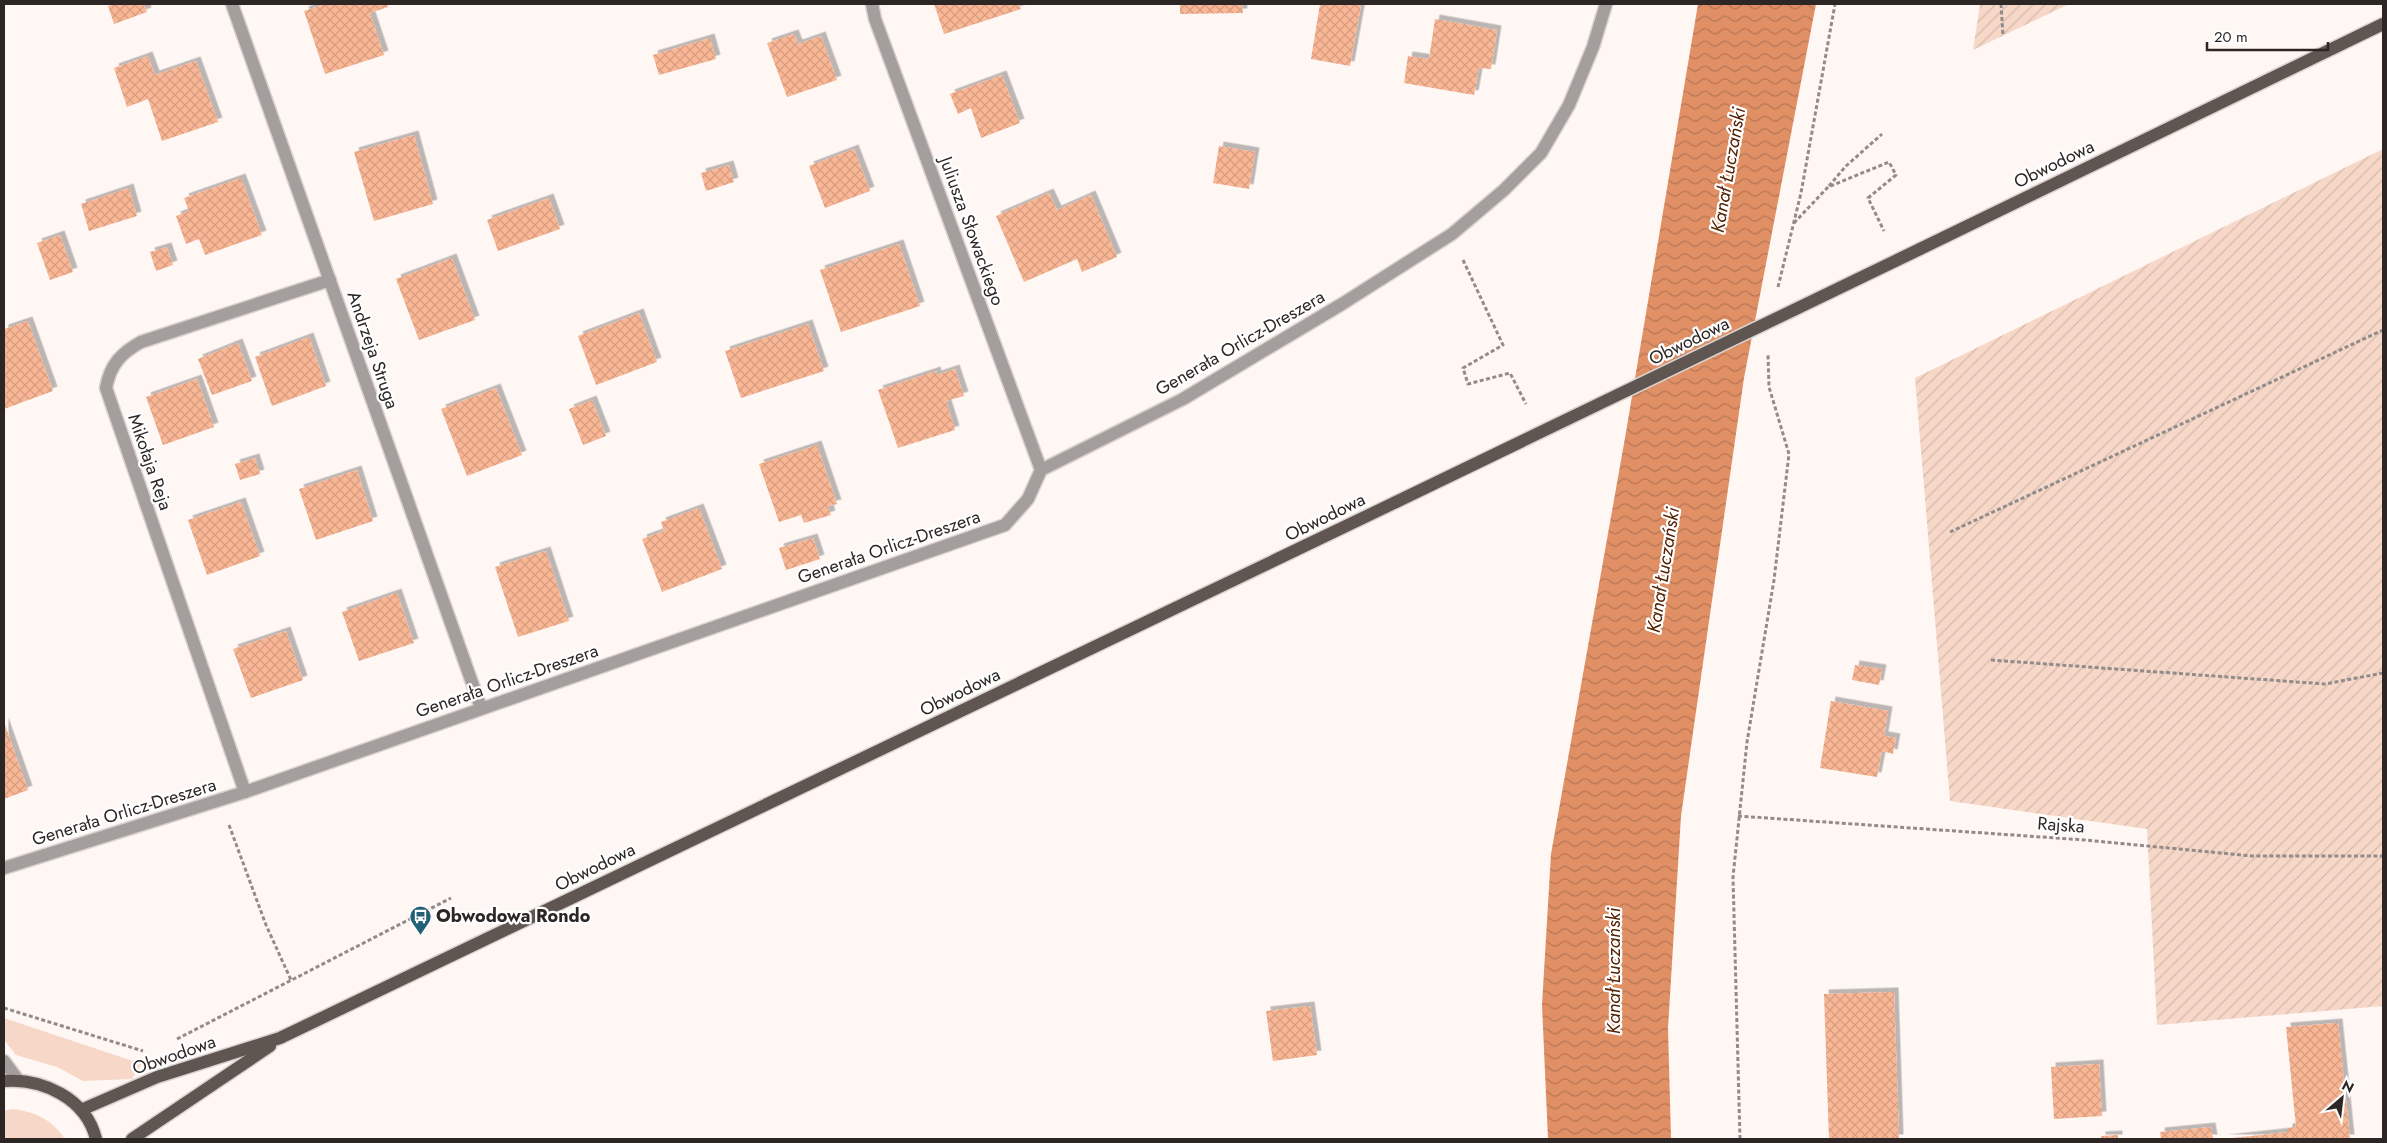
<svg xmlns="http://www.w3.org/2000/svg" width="2387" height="1143" font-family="Jost,sans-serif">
<defs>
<pattern id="garden-furrows" width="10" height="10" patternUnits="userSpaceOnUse" patternTransform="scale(1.25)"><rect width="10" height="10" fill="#f7d8c8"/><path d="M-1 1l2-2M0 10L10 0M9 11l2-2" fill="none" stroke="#d4b9ac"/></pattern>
<pattern id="water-waves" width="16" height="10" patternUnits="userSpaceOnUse" patternTransform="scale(1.25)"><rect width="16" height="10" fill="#e19066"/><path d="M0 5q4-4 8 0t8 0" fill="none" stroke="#b77654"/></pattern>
<pattern id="building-cross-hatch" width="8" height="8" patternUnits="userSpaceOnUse" patternTransform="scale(1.25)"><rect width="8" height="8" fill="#fab795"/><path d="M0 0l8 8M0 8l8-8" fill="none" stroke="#d69d80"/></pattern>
<filter id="shadow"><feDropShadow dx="4.5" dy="-4.5" stdDeviation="0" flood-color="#0004"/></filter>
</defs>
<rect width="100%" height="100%" fill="#fff7f4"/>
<g fill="#f7d8c8">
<path d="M4,1018L142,1064L132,1079L83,1081L57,1067L16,1055L4,1040Z"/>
<path d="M12,1109C36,1112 51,1119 65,1139H4V1111Z"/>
</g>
<g fill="url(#garden-furrows)">
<path d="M1980,4H2069L1973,50Z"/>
<path d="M2383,149V1006L2157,1025L2147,829L1950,801L1915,378Z"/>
</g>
<path fill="url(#water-waves)" d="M1698,4H1816L1744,378L1681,816L1668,1028L1671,1139H1548L1542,1005L1551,854L1625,438Z"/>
<g fill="url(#building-cross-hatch)" filter="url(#shadow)">
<path d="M115,4H144L147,12L114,24L108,6Z"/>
<path d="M325,4H387L388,7L370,13L384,55L325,74L304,11Z"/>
<path d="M934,4H1019L1021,9L944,34Z"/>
<path d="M1180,4H1242L1243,13L1180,14Z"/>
<path d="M1320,4L1361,5L1350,66L1311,59Z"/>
<path d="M1435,19L1497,30L1491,69L1479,68L1474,95L1404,83L1408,56L1429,59Z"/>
<path d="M794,34L798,44L821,36L837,80L787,97L767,43Z"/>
<path d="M710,38L716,59L659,75L653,55Z"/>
<path d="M148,56L155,75L196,61L218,122L162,141L148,99L127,107L114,68Z"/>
<path d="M1002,75L1020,123L981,138L971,108L958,114L950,94Z"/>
<path d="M414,135L433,204L374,221L354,152Z"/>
<path d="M1219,146L1255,152L1249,189L1213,183Z"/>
<path d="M854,149L870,191L825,208L809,166Z"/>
<path d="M729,165L734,182L706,191L701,173Z"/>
<path d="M241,178L262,235L205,255L199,239L186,244L176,216L189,211L184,198Z"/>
<path d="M129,188L137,216L89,231L81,204Z"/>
<path d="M1049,193L1057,210L1091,195L1117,257L1082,272L1077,259L1024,282L996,216Z"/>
<path d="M549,198L560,229L498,251L487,220Z"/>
<path d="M60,235L73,272L50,280L37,243Z"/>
<path d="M899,244L920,306L841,332L820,270Z"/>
<path d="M167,247L173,265L156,271L150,252Z"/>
<path d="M452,258L475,320L419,340L396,279Z"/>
<path d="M639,313L657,362L596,385L578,336Z"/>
<path d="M28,321L53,391L4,409V329Z"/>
<path d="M808,324L824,371L741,398L725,351Z"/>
<path d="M309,337L326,386L272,406L255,357Z"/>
<path d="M238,343L252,381L212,395L198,359Z"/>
<path d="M955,369L964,396L946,401L955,430L898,448L878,390L936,371L937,375Z"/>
<path d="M197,379L214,427L163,445L146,397Z"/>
<path d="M496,388L522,455L467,476L441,409Z"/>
<path d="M592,400L606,436L583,445L569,409Z"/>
<path d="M817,445L837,504L828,506L831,515L804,523L801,515L779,522L759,464Z"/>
<path d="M255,458L260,474L240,480L235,464Z"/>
<path d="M357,470L373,521L316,540L299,489Z"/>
<path d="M241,502L260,556L207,575L188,520Z"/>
<path d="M699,508L722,569L662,592L642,539L664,531L661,522Z"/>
<path d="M813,538L820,559L786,570L779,548Z"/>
<path d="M546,551L569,621L518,637L495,567Z"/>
<path d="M397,593L414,643L359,661L342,612Z"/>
<path d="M286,631L303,680L251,698L233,649Z"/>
<path d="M1855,665L1882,669L1879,685L1852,680Z"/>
<path d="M1831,701L1888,711L1884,736L1896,738L1893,754L1882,751L1877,777L1820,768Z"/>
<path d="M4,722L28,790L4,799Z"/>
<path d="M1894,992L1899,1139H1829L1824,994Z"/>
<path d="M1310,1006L1317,1055L1273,1061L1266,1011Z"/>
<path d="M2338,1023L2350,1139H2223L2288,1132V1128L2296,1127L2286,1027Z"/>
<path d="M2099,1064L2102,1116L2054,1119L2051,1067Z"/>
<path d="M2211,1127L2213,1139H2161L2160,1132Z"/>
<path d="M2118,1135V1139H2101V1136Z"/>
</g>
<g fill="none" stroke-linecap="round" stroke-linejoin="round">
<defs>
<g id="minor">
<path d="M232,4L481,708"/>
<path d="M872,4L875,19L1041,470"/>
<path d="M245,792L106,388C110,365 121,353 141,342L330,280"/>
<path d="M4,868L245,792L1005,525L1028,499L1041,470L1183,399L1342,304L1452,234L1504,190L1541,153L1569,105L1593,47L1606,4"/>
<path d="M4,1061L18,1080"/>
</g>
<g id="major">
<path d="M1920,249L2383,24"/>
<path d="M4,1081C42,1078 86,1098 96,1139"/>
<path d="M81,1110L157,1077L280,1038L1396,502"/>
<path d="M132,1139L270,1046"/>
</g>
</defs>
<use href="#minor" stroke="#d9d2cf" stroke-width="15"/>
<use href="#major" stroke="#d9d2cf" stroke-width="15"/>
<g stroke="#918b89" stroke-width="3" stroke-dasharray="4 2.5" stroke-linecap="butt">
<path d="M2001,4L2003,36"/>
<path d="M1829,186L1846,166L1882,134"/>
<path d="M1794,223L1828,187L1889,162L1896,175L1868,198L1884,231"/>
<path d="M1463,260L1503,345L1463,368L1468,384L1510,373L1526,404"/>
<path d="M1778,287L1801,193L1835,4"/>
<path d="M1950,532L2383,330"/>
<path d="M1991,660L2325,684L2383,673"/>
<path d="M1738,816L2085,840L2252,856H2383"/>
<path d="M229,825L266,925L291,980"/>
<path d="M4,1008L143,1051"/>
<path d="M177,1039L451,898"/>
<path d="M1740,1139L1733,877L1747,742L1774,580L1789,454L1769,387L1768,354"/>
</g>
<use href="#minor" stroke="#a49f9c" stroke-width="12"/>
<use href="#major" stroke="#5f5652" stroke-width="12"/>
<defs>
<path id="major-bridge" d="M1396,502L1920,249"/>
</defs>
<use href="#major-bridge" stroke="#d9d2cf" stroke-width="15" stroke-linecap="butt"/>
<use href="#major-bridge" stroke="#5f5652" stroke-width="12"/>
</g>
<defs>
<symbol id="bus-pin" viewBox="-11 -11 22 30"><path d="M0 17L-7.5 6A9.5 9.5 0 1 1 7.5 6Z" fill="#246077" stroke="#fff"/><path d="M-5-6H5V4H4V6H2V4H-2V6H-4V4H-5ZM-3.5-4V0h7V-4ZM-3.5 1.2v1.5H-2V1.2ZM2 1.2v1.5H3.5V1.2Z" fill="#fff"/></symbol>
</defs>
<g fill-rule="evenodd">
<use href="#bus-pin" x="408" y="904" width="25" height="34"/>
</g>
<g text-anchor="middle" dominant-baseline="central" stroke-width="4.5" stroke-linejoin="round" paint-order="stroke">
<g font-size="18" fill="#2c2725" stroke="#fff">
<text transform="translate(2054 164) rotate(-26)">Obwodowa</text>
<text transform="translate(972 231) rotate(70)">Juliusza Słowackiego</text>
<text transform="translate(1689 341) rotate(-26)">Obwodowa</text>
<text transform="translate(1240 343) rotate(-30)">Generała Orlicz-Dreszera</text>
<text transform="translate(373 350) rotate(71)">Andrzeja Struga</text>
<text transform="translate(150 462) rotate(71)">Mikołaja Reja</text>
<text transform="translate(1325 517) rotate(-26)">Obwodowa</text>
<text transform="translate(889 547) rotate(-19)">Generała Orlicz-Dreszera</text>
<text transform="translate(507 681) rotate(-19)">Generała Orlicz-Dreszera</text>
<text transform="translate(960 692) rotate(-26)">Obwodowa</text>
<text transform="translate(124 812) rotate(-17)">Generała Orlicz-Dreszera</text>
<text transform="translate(2061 825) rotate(4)">Rajska</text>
<text transform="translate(595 867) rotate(-26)">Obwodowa</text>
<text transform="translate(174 1055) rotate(-19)">Obwodowa</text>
</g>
<g font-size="18" font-weight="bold" fill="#2c2725" stroke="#fff" text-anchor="start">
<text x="436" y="916">Obwodowa Rondo</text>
</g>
<g font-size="19" font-style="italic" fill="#532000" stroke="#fff">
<text transform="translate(1728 170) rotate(-80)">Kanał Łuczański</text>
<text transform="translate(1663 570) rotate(-81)">Kanał Łuczański</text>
<text transform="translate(1613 971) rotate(-90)">Kanał Łuczański</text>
</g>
</g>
<rect width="2387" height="1143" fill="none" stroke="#2c2725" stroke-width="10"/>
<g transform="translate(2342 1098) rotate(28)" stroke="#ffffff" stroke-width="4" paint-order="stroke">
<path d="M0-4L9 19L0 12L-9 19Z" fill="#2c2725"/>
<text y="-8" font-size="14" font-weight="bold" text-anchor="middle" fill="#2c2725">N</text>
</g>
<path d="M2207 42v8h121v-8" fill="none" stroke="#2c2725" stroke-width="2.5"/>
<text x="2214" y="42" font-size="15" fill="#2c2725" stroke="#ffffff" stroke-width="4" paint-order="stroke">20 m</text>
</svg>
